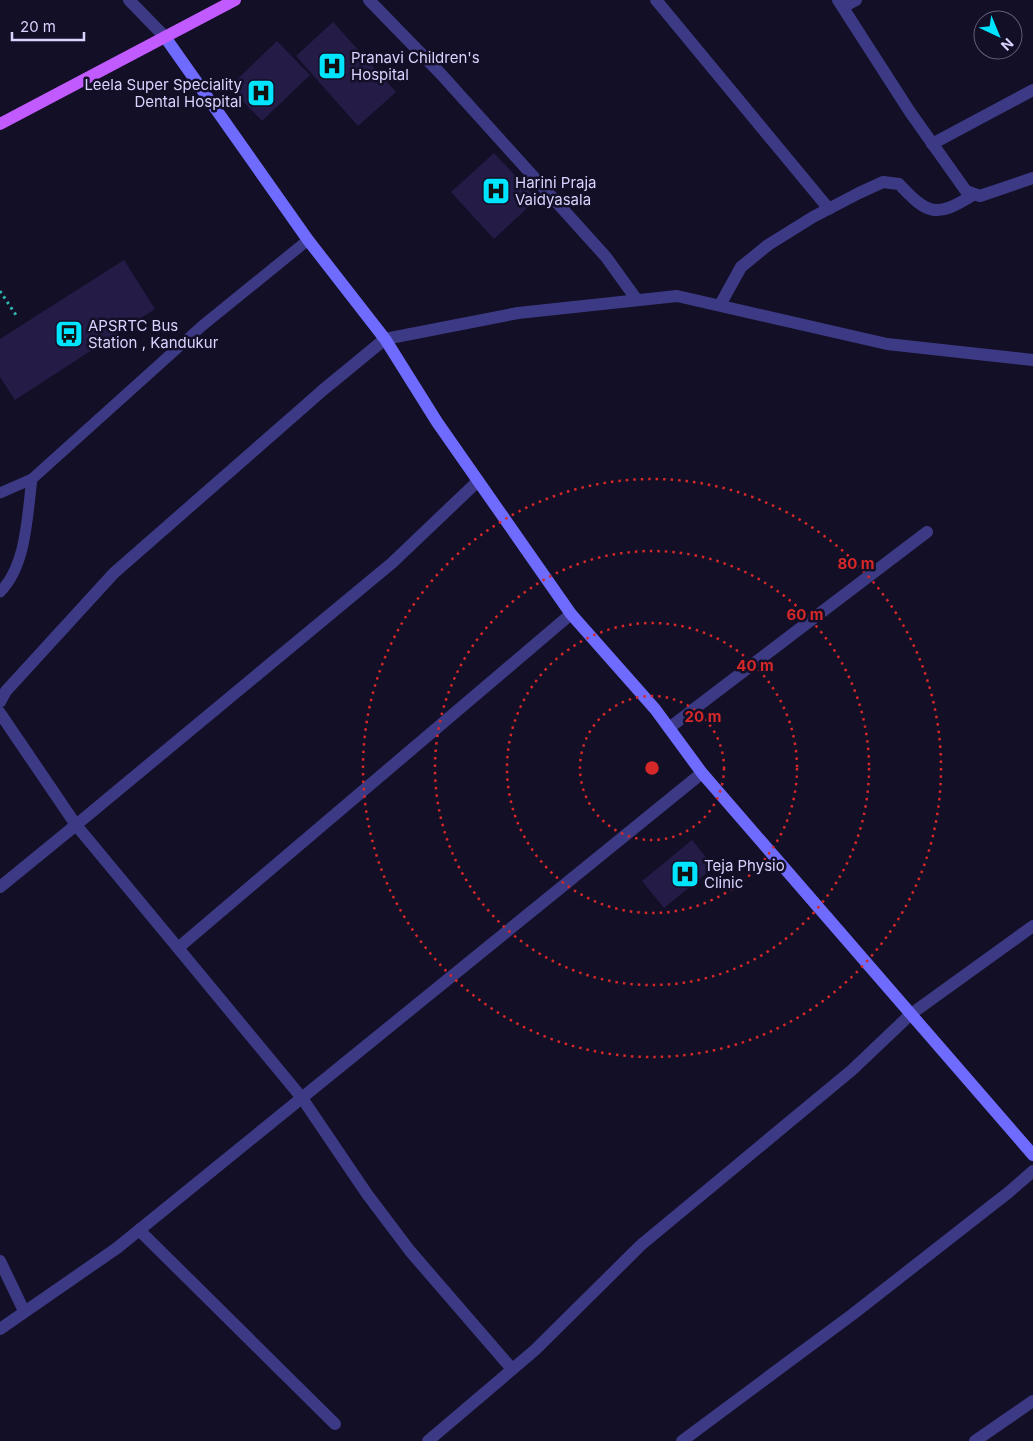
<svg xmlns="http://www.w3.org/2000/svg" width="1033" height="1441" font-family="Inter,sans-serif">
<rect width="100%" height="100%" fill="#130f26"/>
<g fill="#241b47">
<path d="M333,22L396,92L358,126L296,56Z"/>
<path d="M277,41L310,75L262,121L229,87Z"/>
<path d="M494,153L537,199L494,239L451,192Z"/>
<path d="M124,260L155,309L15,400L0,377V339Z"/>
<path d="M692,840L714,867L664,908L642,881Z"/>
</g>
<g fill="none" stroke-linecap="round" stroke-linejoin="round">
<path stroke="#2fb8b0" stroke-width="3" stroke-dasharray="2.5 4" stroke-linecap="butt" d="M0,291L18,318"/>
<g stroke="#3d3a85" stroke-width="11">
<path d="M0,493L32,479L202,326L308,240"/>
<path d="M0,592C27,565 27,515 32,479"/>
</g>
<g stroke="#3d3a85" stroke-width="12">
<path d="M129,0L165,37"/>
<path d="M369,0L440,73L606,257L637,300"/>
<path d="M656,0L829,209"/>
<path d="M838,0L910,112L966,191L980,196L1033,178"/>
<path d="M843,7L856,0"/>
<path d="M932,144L1033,90"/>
<path d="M720,305L741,267L768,245L813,217L859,193L883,182L899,184C928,215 936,218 973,195"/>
<path d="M0,702L6,691L114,573L323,390L385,339L518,313L677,296L887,344L1033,360"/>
<path d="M0,713L76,825L0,887"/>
<path d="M669,728L927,532"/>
<path d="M178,948L76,825L392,563L478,481"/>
<path d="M139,1230L335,1424"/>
<path d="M0,1261L24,1311"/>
<path d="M0,1329L117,1248L702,773"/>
<path d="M512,1369L410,1251L367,1194L302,1098L178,948L571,614"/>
<path d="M428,1441L535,1350L641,1245L852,1070L911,1014L1033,926"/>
<path d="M682,1441L853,1314L1009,1192L1033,1171"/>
<path d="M975,1441L1033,1401"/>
</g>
<path stroke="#6f6bff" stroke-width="12" d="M165,37L308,240L385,339L437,422L571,614L655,709L702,773L1033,1155"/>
<path stroke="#c25bff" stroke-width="12" d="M0,124L235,0"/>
</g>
<g fill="none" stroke="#d62828" stroke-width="2.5" stroke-dasharray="2.5 5">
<circle cx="652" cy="768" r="72"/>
<circle cx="652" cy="768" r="145"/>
<circle cx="652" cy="768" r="217"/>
<circle cx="652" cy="768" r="289"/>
</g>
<defs>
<symbol id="hospital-square" viewBox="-11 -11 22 22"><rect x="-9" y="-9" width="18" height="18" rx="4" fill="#00e5ff" stroke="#130f26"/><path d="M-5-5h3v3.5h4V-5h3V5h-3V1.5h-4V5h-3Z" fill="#111"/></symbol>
<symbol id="bus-square" viewBox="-11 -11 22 22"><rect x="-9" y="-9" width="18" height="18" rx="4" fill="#00e5ff" stroke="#130f26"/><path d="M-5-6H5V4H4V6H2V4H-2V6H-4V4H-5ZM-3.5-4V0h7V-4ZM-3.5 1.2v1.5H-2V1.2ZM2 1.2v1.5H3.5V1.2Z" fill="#111"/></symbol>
</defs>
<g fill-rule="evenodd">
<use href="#hospital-square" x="316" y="50" width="32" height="32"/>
<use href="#hospital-square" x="245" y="77" width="32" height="32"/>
<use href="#hospital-square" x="480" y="175" width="32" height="32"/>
<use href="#bus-square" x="53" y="318" width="32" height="32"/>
<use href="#hospital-square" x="669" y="858" width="32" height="32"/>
</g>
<g text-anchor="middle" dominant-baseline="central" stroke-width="5" stroke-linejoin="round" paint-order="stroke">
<g font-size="15" fill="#d9d4ff" stroke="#130f26" text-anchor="start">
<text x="351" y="57">Pranavi Children's<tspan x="351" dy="17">Hospital</tspan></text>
<text x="242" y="84" text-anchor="end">Leela Super Speciality<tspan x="242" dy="17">Dental Hospital</tspan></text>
<text x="515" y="182">Harini Praja<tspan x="515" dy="17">Vaidyasala</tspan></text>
<text x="88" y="325">APSRTC Bus<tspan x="88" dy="17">Station , Kandukur</tspan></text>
<text x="704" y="865">Teja Physio<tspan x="704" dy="17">Clinic</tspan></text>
</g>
</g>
<circle cx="652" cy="768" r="8" fill="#d62828" stroke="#130f26" stroke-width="2.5"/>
<g font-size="15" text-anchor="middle" font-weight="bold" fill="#d62828" stroke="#130f26" stroke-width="5" stroke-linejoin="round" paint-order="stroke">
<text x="856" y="569">80 m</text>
<text x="805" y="620">60 m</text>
<text x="755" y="671">40 m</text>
<text x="703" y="722">20 m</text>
</g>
<g transform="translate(998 35) rotate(136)"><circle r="24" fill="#130f26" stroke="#625e7d"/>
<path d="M0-4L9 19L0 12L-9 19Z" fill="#00e5ff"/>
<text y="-8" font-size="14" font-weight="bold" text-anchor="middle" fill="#d9d4ff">N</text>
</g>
<path d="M12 32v8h72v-8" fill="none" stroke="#d9d4ff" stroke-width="2.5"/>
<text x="20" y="32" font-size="15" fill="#d9d4ff" stroke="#130f26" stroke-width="4" paint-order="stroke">20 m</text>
</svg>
